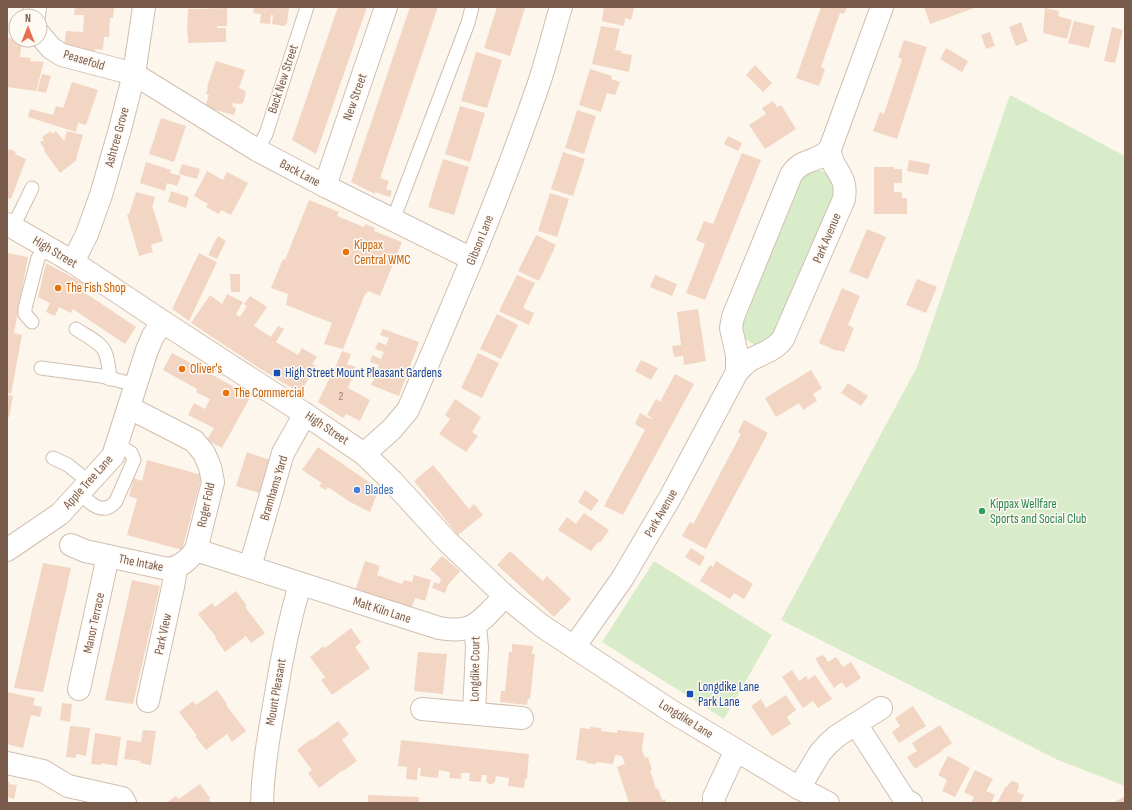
<svg xmlns="http://www.w3.org/2000/svg" width="1132" height="810" font-family="'Sofia Sans Condensed',sans-serif">
<rect width="100%" height="100%" fill="#fdf6ec"/>
<g fill="#d8ecc9">
<path d="M1010,95L1125,156V786L1058,760L781,620L917,367Z"/>
<path d="M813,170C831,170 831,179 835,193L774,336C761,344 755,349 743,337L740,319L802,176Z"/>
<path d="M654,561L772,635L724,719L602,642Z"/>
</g>
<g fill="#f3d5c3">
<path d="M75,7H114L113,18H110L109,37H104L103,50L95,49V54L64,48L66,31L83,32L84,15H74Z"/>
<path d="M254,7H289L287,23L284,26L272,24L273,15H271L270,24L260,23L261,14L253,13Z"/>
<path d="M338,7H367L316,154L292,140Z"/>
<path d="M410,7H438L380,178L389,181L386,189L392,191L390,197L375,192V194L351,182Z"/>
<path d="M497,7L525,8L510,56L484,48Z"/>
<path d="M604,7L634,8L631,20L625,18L624,26L602,21Z"/>
<path d="M821,7H847L844,14L840,13L821,67L825,69L819,86L796,78Z"/>
<path d="M924,7H977L930,24Z"/>
<path d="M227,8V26H217V28H226V42L188,43V35H187L188,9Z"/>
<path d="M1045,8L1059,11L1058,16L1072,20L1067,39L1043,33Z"/>
<path d="M1074,21L1095,26L1089,48L1068,43Z"/>
<path d="M1021,22L1028,41L1016,46L1009,27Z"/>
<path d="M601,26L620,29L615,50L622,51L621,53L632,55L629,72L592,64Z"/>
<path d="M1112,27L1123,30L1115,63L1104,61Z"/>
<path d="M990,32L995,46L986,49L981,35Z"/>
<path d="M7,38L16,39V40H22L20,57L31,58L30,61L44,62L36,91L7,87Z"/>
<path d="M904,40L927,47L897,139L873,131L880,112L884,114L902,59L898,57Z"/>
<path d="M946,48L968,61L962,72L940,59Z"/>
<path d="M476,52L502,60L487,108L461,101Z"/>
<path d="M216,61L245,70L239,88L244,90L246,93L243,103L240,104L233,103L232,106L236,108L234,115L205,107L209,95L206,94L208,87L207,86Z"/>
<path d="M755,65L772,83L763,92L746,75Z"/>
<path d="M590,69L612,76L611,79L620,82L615,95L607,93L601,112L579,105Z"/>
<path d="M42,74L51,76L46,93L37,91Z"/>
<path d="M72,82L98,90L86,125L78,123L76,132L28,117L30,109L53,115L56,106L63,108Z"/>
<path d="M773,101L777,107L781,105L796,129L765,149L749,125L766,114L762,108Z"/>
<path d="M460,106L485,113L470,162L445,154Z"/>
<path d="M577,110L596,116L584,154L565,148Z"/>
<path d="M161,118L186,126L174,162L149,154Z"/>
<path d="M51,131L52,134L56,131L64,141L67,131L83,135L76,159L77,160L60,173L44,151L45,150L40,142L44,140L42,137Z"/>
<path d="M728,136L742,143L738,151L724,144Z"/>
<path d="M9,149L16,152L15,154L26,159L11,199L7,198V154Z"/>
<path d="M563,152L585,159L573,196L551,189Z"/>
<path d="M742,153L761,160L705,300L686,293L705,244L696,240L704,221L713,224Z"/>
<path d="M443,159L469,167L454,215L428,207Z"/>
<path d="M909,160L930,164L928,175L907,171Z"/>
<path d="M146,162L171,170L170,173L181,176L177,186L167,183L165,191L140,183Z"/>
<path d="M182,164L200,169L197,179L179,174Z"/>
<path d="M874,167H894V169H902V183H894V192H902V198H907V214H874Z"/>
<path d="M207,171L223,180L227,172L248,183L231,215L221,210L219,214L206,207L208,204L194,196Z"/>
<path d="M171,191L189,197L186,208L168,202Z"/>
<path d="M136,192L155,197L152,208H153L163,241L151,245L153,252L139,256L127,215L129,214Z"/>
<path d="M550,193L569,199L557,237L538,231Z"/>
<path d="M309,200L339,212L337,216L364,227L365,224L375,228L374,231L402,242L380,296L368,291L366,294H365L343,349L324,344L332,323L286,305L288,294L271,288L283,259L285,260Z"/>
<path d="M867,229L886,237L868,279L849,272Z"/>
<path d="M536,235L556,245L539,281L518,271Z"/>
<path d="M218,236L226,241L217,259L208,255Z"/>
<path d="M7,253L28,257L14,333L22,335L11,394L7,393Z"/>
<path d="M199,253L217,262L189,321L172,309Z"/>
<path d="M46,263L85,284L81,290L136,327L125,344L73,309L71,313L59,307L55,316L46,312L50,303L38,297Z"/>
<path d="M230,274H240V292H231Z"/>
<path d="M517,275L535,283L523,308L534,313L529,325L499,311Z"/>
<path d="M655,275L677,284L672,296L650,287Z"/>
<path d="M917,279L937,287L926,313L906,305Z"/>
<path d="M842,288L860,296L848,325L854,328L844,352L837,350V351L819,343Z"/>
<path d="M227,294L243,302L236,314L240,317L247,306L244,304L250,296L267,307L254,326L271,337L278,326L284,329L276,342L298,355L302,348L317,357L312,364L316,366L300,393L256,366L191,323L210,295L222,304Z"/>
<path d="M698,309L706,361L684,365L683,356L674,357L672,346L681,345L677,312Z"/>
<path d="M497,314L518,325L501,359L480,349Z"/>
<path d="M383,329L419,342L399,396L371,385L374,379L365,375L367,369L376,372L379,365L370,362L372,355L381,359L384,352L375,349L378,342L386,345L389,338L380,335Z"/>
<path d="M342,351L351,354L347,364L356,367L348,388L370,400L360,421L346,414L343,418L318,402L330,377L331,378Z"/>
<path d="M172,353L251,396L222,448L207,440L214,428L188,415L194,403L205,409L210,399L196,392L197,389L163,370Z"/>
<path d="M478,353L499,363L482,398L461,388Z"/>
<path d="M641,360L658,368L651,380L635,371Z"/>
<path d="M811,370L822,388L813,394L817,401L803,410L799,403L776,417L765,398Z"/>
<path d="M675,374L694,384L623,515L604,506L645,430L635,424L640,413L651,419L652,418L647,415L656,399L660,402Z"/>
<path d="M848,383L868,396L861,406L841,393Z"/>
<path d="M7,395L13,396L9,417H7Z"/>
<path d="M455,399L481,417L472,432L478,436L466,452L439,434L450,419L445,415Z"/>
<path d="M744,420L768,433L706,549L682,536L690,522L693,524L696,519L741,434L738,432Z"/>
<path d="M318,447L376,487L377,494L370,512L350,502L328,487L326,490L319,486L322,483L302,470Z"/>
<path d="M247,452L270,460L259,493L236,486Z"/>
<path d="M147,460L202,475L182,550L127,535L137,499L129,496L134,478L142,481Z"/>
<path d="M433,465L469,509L474,504L483,515L458,535L414,481Z"/>
<path d="M585,490L599,500L591,511L578,502Z"/>
<path d="M584,513L609,530L600,543L598,542L591,551L558,530L567,517L576,524Z"/>
<path d="M691,548L705,557L700,566L685,557Z"/>
<path d="M510,551L543,581L547,576L571,599L554,617L497,565Z"/>
<path d="M442,556L460,571L448,585L445,593L432,588L434,582L439,584L441,579L430,569Z"/>
<path d="M365,561L380,566L377,575L402,584L404,580L412,582L414,575L431,580L425,601L415,598L411,609L355,591Z"/>
<path d="M716,561L753,584L744,599L734,593L730,599L700,581L710,565L713,567Z"/>
<path d="M43,563L71,568L43,692L14,688Z"/>
<path d="M132,580L160,586L133,704L105,700Z"/>
<path d="M236,591L247,606L245,607L265,633L251,643L246,636L225,652L215,638L216,637L198,614L212,603L215,607Z"/>
<path d="M351,628L361,642L355,647L370,668L332,695L321,680L325,677L310,657L324,646L325,648Z"/>
<path d="M512,644L533,646L532,654H535L530,699H528L527,705L500,702L501,691H505L509,652H512Z"/>
<path d="M418,652L447,654L443,694L414,691Z"/>
<path d="M822,655L825,657L828,662L836,657L843,667L851,662L861,678L846,688L842,682L834,688L817,662L816,658Z"/>
<path d="M792,670L799,681L806,676L808,680L815,675L832,699L818,708L813,701L803,708L782,677Z"/>
<path d="M217,690L227,704L226,705L246,731L232,742L227,734L206,750L195,736H197L179,712L193,701L196,705Z"/>
<path d="M7,692L35,698L33,705L42,707L40,717L31,715L23,748L7,744Z"/>
<path d="M786,695L796,710L787,717L791,724L772,736L751,706L761,699L766,708Z"/>
<path d="M62,703L72,704L70,722L60,720Z"/>
<path d="M913,706L926,726L899,743L892,732L900,726L895,718Z"/>
<path d="M338,721L349,734L342,740L357,761L343,771V770L319,788L308,773L312,770L297,750L311,739L312,740Z"/>
<path d="M940,725L952,743L942,750V751L915,769L907,757L917,751L912,743Z"/>
<path d="M70,726L90,728L86,756L76,754V758L66,757Z"/>
<path d="M590,727L601,728V731L617,733L618,730L644,733L642,750L645,758L648,757L652,770H650L656,789L658,788L662,800L665,799L666,803H629L617,767L625,764L622,756L615,755L613,764L597,762L596,764L586,763V761L576,760L580,728L590,729Z"/>
<path d="M143,730L156,731L151,765L140,763L141,761L124,759L127,740L141,742Z"/>
<path d="M95,733L121,737L117,766L101,763V765L91,764Z"/>
<path d="M401,740L529,754L527,779H525L524,788L508,786L509,778L496,776L495,782L492,784H489L486,781L487,775H482L481,782L469,781L470,773H461V779L449,778L450,772L439,770L438,778L420,776L421,768H418L417,780L406,779L407,767L398,766Z"/>
<path d="M948,756L970,768L955,797L942,791L947,780L938,775Z"/>
<path d="M975,770L993,779L986,791L995,795L991,803H971L974,797L964,792Z"/>
<path d="M7,781L10,782L9,784L17,785L14,799L7,797Z"/>
<path d="M1013,781L1018,783L1019,787L1017,792L1024,795L1020,803H997L1006,786L1007,787L1010,782Z"/>
<path d="M200,784L210,798L209,799L211,803H166L176,796L179,799Z"/>
<path d="M368,795L419,797V803H368Z"/>
<path d="M1125,796V803H1113Z"/>
</g>
<g fill="none" stroke-linecap="round" stroke-linejoin="round">
<defs>
<g id="service">
<path d="M257,150L266,134L307,7"/>
<path d="M393,220L468,23L472,7"/>
<path d="M13,227L32,188"/>
<path d="M32,322L25,314V308L38,258L46,246"/>
<path d="M76,329C104,347 107,344 110,379"/>
<path d="M41,368L101,376L136,385"/>
<path d="M53,458L68,465L89,482"/>
<path d="M79,493C90,503 103,517 116,501L134,460L131,453L117,444"/>
</g>
<g id="minor">
<path d="M34,16L35,7"/>
<path d="M40,35L51,48L62,55L134,74L257,150L325,186L472,259"/>
<path d="M325,186L386,7"/>
<path d="M73,262L87,234L101,195L120,129L134,74L144,7"/>
<path d="M737,372V355L731,328L733,317L791,175C802,157 817,164 830,149L882,7"/>
<path d="M130,408L194,441L204,453L210,467L213,482L196,550"/>
<path d="M364,454L392,429L408,410C454,303 500,196 538,86C547,60 553,33 561,7"/>
<path d="M71,545L85,551L168,569C181,567 188,560 196,550L439,628C475,635 482,619 505,596"/>
<path d="M7,550L60,514L113,456L147,350L153,336L163,322"/>
<path d="M250,567L283,453L305,414"/>
<path d="M574,647L622,579L671,496L737,372C742,367 746,362 752,359C763,353 775,350 783,339L844,199C848,172 831,172 830,149"/>
<path d="M79,689L108,556"/>
<path d="M148,701L173,587L176,568"/>
<path d="M422,709L522,718"/>
<path d="M474,713L477,647L475,626"/>
<path d="M856,724L905,800L911,803"/>
<path d="M7,763L43,771L68,786L122,798L125,803"/>
<path d="M799,788L820,753L828,744L837,736L881,708"/>
<path d="M262,803C263,768 269,734 275,700C281,661 289,622 300,584"/>
<path d="M714,803V797L736,750"/>
</g>
<path id="secondary" d="M7,224L73,262L163,322L305,414L364,454L392,481L447,541L505,596L542,626L671,711L799,788L828,803"/>
</defs>
<use href="#service" stroke="#d1beb0" stroke-width="15"/>
<use href="#minor" stroke="#d1beb0" stroke-width="24"/>
<use href="#secondary" stroke="#d6c0b0" stroke-width="24"/>
<use href="#service" stroke="#fff" stroke-width="13"/>
<use href="#minor" stroke="#fff" stroke-width="22"/>
<use href="#secondary" stroke="#fff" stroke-width="22"/>
</g>
<g fill="#e8710a" stroke="#fffaf3" stroke-width="1.5">
<circle cx="346" cy="252" r="4"/>
<circle cx="58" cy="288" r="4"/>
<circle cx="182" cy="369" r="4"/>
<circle cx="226" cy="393" r="4"/>
</g>
<g fill="#1a4fb4" stroke="#fffaf3" stroke-width="1.5">
<rect x="273" y="369" width="8" height="8" rx="2"/>
<rect x="686" y="690" width="8" height="8" rx="2"/>
</g>
<circle fill="#3f7fe0" stroke="#fffaf3" stroke-width="1.5" cx="357" cy="490" r="4"/>
<circle fill="#2e9e5b" stroke="#fffaf3" stroke-width="1.5" cx="982" cy="511" r="4"/>
<g text-anchor="middle" dominant-baseline="central" stroke-width="3" stroke-linejoin="round" paint-order="stroke">
<g font-size="11" fill="#987a6a">
<text x="341" y="396">2</text>
</g>
<g font-size="13" fill="#7a5c4d" stroke="#fffaf3">
<text transform="translate(84 60) rotate(17)">Peasefold</text>
<text transform="translate(283 79) rotate(-72)">Back New Street</text>
<text transform="translate(355 97) rotate(-71)">New Street</text>
<text transform="translate(117 137) rotate(-75)">Ashtree Grove</text>
<text transform="translate(300 173) rotate(28)">Back Lane</text>
<text transform="translate(827 238) rotate(-67)">Park Avenue</text>
<text transform="translate(480 240) rotate(-68)">Gibson Lane</text>
<text transform="translate(55 252) rotate(31)">High Street</text>
<text transform="translate(327 428) rotate(34)">High Street</text>
<text transform="translate(88 482) rotate(-48)">Apple Tree Lane</text>
<text transform="translate(274 488) rotate(-73)">Bramhams Yard</text>
<text transform="translate(206 505) rotate(-78)">Roger Fold</text>
<text transform="translate(661 513) rotate(-60)">Park Avenue</text>
<text transform="translate(141 563) rotate(11)">The Intake</text>
<text transform="translate(382 610) rotate(18)">Malt Kiln Lane</text>
<text transform="translate(94 623) rotate(-78)">Manor Terrace</text>
<text transform="translate(163 634) rotate(-78)">Park View</text>
<text transform="translate(475 669) rotate(-89)">Longdike Court</text>
<text transform="translate(276 692) rotate(-80)">Mount Pleasant</text>
<text transform="translate(686 719) rotate(32)">Longdike Lane</text>
</g>
<g font-size="13" fill="#c56008" stroke="#fffaf3" text-anchor="start">
<text x="354" y="245">Kippax<tspan x="354" dy="15">Central WMC</tspan></text>
<text x="66" y="288">The Fish Shop</text>
<text x="190" y="369">Oliver's</text>
<text x="234" y="393">The Commercial</text>
</g>
<g font-size="13" fill="#164399" stroke="#fffaf3" text-anchor="start">
<text x="285" y="373">High Street Mount Pleasant Gardens</text>
<text x="698" y="687">Longdike Lane<tspan x="698" dy="15">Park Lane</tspan></text>
</g>
<g font-size="13" fill="#366cbe" stroke="#fffaf3" text-anchor="start">
<text x="365" y="490">Blades</text>
</g>
<g font-size="13" fill="#27864d" stroke="#fffaf3" text-anchor="start">
<text x="990" y="504">Kippax Wellfare<tspan x="990" dy="15">Sports and Social Club</tspan></text>
</g>
</g>
<rect width="1132" height="810" fill="none" stroke="#7a5c4d" stroke-width="16"/>
<g transform="translate(28 28)"><circle r="19" fill="#fffaf3" stroke="#cabbb1"/>
<path d="M0-3L7 15L0 10L-7 15Z" fill="#e76f51"/>
<text y="-6" font-size="11" font-weight="bold" text-anchor="middle" fill="#7a5c4d">N</text>
</g>
</svg>
